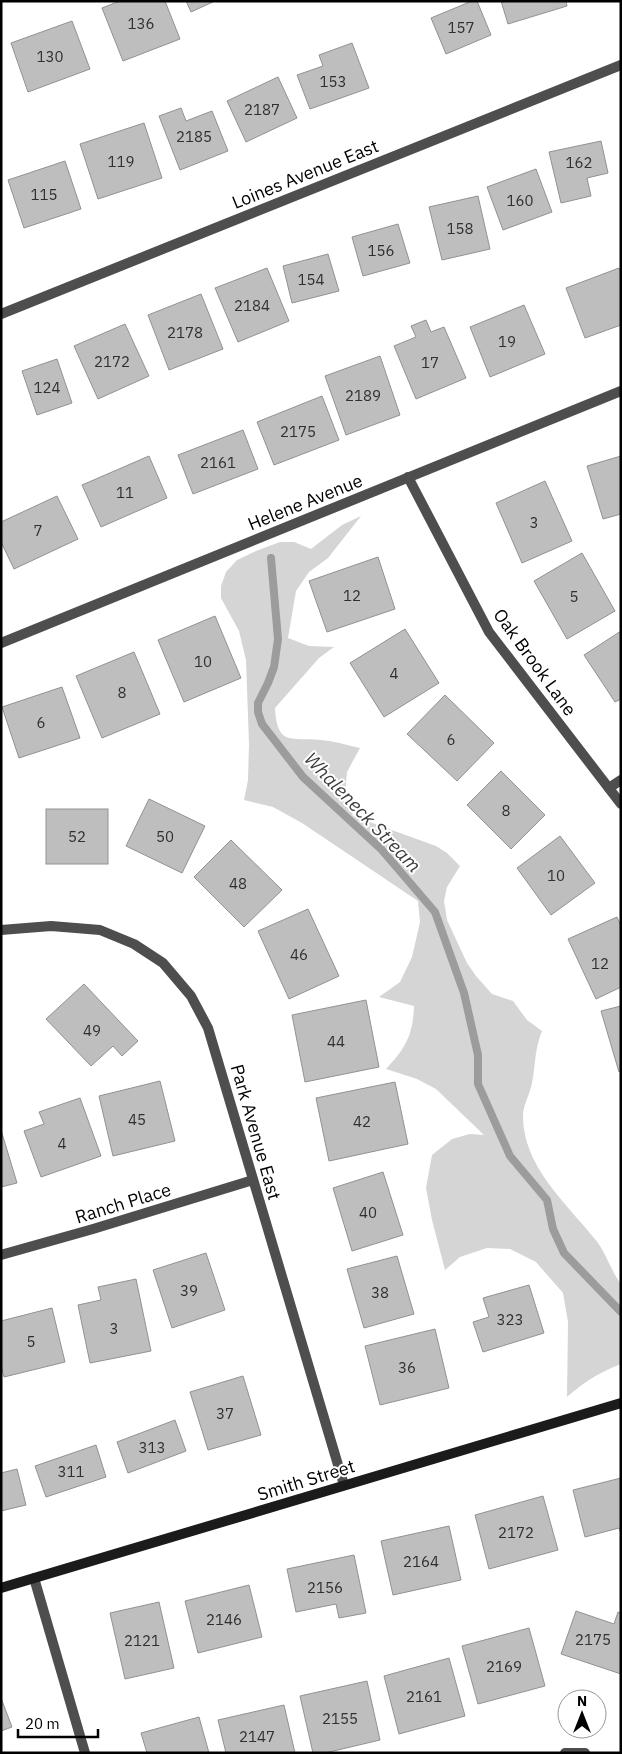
<svg xmlns="http://www.w3.org/2000/svg" width="622" height="1754" font-family="'IBM Plex Sans',sans-serif">
<rect width="100%" height="100%" fill="#fff"/>
<path fill="#d5d5d5" d="M361,516L328,558L309,572L296,591L288,638L309,646L334,647L319,658L275,708C277,747 292,737 321,740C334,741 347,745 360,748L347,772L345,793L353,816L436,846L447,853L460,866L447,887L444,901L447,920L467,963L476,976L492,994L513,1001L527,1020L542,1031C534,1052 536,1063 532,1083C530,1094 523,1105 523,1116C523,1166 565,1202 594,1238C606,1251 610,1270 621,1284V1364C598,1373 586,1381 567,1397L568,1322L563,1293L536,1262L510,1249L487,1248L460,1257L445,1270L432,1220L426,1188L432,1155L452,1139L470,1134L484,1135L436,1089L417,1079L386,1069C406,1048 413,1034 414,1006L379,997L400,982L412,957L420,922L418,901L302,823L273,807L244,800L248,780L249,744L246,660L239,631L221,598V586L226,572L237,560L256,551L280,542H294L311,549L342,525Z"/>
<g fill="none" stroke-linecap="round" stroke-linejoin="round">
<path stroke="#9c9c9c" stroke-width="8" d="M271,558L278,639L274,667L268,683L258,703V712L262,724L303,777L381,849L435,912L464,993L478,1055V1084L510,1156L547,1200L553,1229L564,1253L621,1312"/>
</g>
<g fill="#bebebe" stroke="#929292">
<path d="M120,1H165L180,39L123,61L102,8Z"/>
<path d="M186,1H215L191,12Z"/>
<path d="M472,1H477L491,35L446,54L431,18Z"/>
<path d="M501,1H566L567,6L508,24Z"/>
<path d="M72,21L90,69L28,92L11,43Z"/>
<path d="M352,43L369,88L310,109L297,75L323,66L319,55Z"/>
<path d="M278,77L297,118L246,142L227,101Z"/>
<path d="M181,108L186,121L212,111L228,151L180,170L159,116Z"/>
<path d="M144,123L162,178L98,199L80,144Z"/>
<path d="M601,141L608,173L587,178L591,196L561,203L549,152Z"/>
<path d="M65,161L81,209L24,228L8,180Z"/>
<path d="M536,169L552,212L503,230L487,187Z"/>
<path d="M478,196L490,249L442,260L429,207Z"/>
<path d="M398,224L410,263L363,276L352,237Z"/>
<path d="M328,254L339,291L292,303L283,266Z"/>
<path d="M267,268L289,321L238,342L215,288Z"/>
<path d="M619,268L621,273V325L585,338L566,288Z"/>
<path d="M201,294L223,349L169,370L148,315Z"/>
<path d="M524,305L545,354L490,377L470,327Z"/>
<path d="M426,320L431,332L444,327L466,378L416,399L394,346L416,337L411,326Z"/>
<path d="M125,324L149,376L98,399L74,346Z"/>
<path d="M380,356L400,415L346,435L325,376Z"/>
<path d="M57,359L72,403L37,415L22,371Z"/>
<path d="M322,396L339,440L274,465L257,422Z"/>
<path d="M243,430L258,469L193,494L178,455Z"/>
<path d="M149,456L167,498L101,527L82,485Z"/>
<path d="M621,456V514L603,519L587,466Z"/>
<path d="M545,481L572,541L522,563L496,503Z"/>
<path d="M57,496L78,539L14,569L1,542V522Z"/>
<path d="M582,553L615,611L567,639L534,581Z"/>
<path d="M378,557L395,609L327,632L309,581Z"/>
<path d="M215,616L241,678L184,702L158,640Z"/>
<path d="M405,629L439,683L384,717L350,663Z"/>
<path d="M621,631V699L615,702L584,655Z"/>
<path d="M134,652L160,714L102,738L76,676Z"/>
<path d="M62,687L80,738L19,758L2,707Z"/>
<path d="M445,695L494,743L457,781L407,734Z"/>
<path d="M501,771L545,815L511,849L467,805Z"/>
<path d="M149,799L205,826L182,873L126,846Z"/>
<rect x="46" y="809" width="62" height="55"/>
<path d="M560,836L595,883L551,915L517,868Z"/>
<path d="M231,840L282,890L244,927L194,877Z"/>
<path d="M308,909L339,976L289,999L258,931Z"/>
<path d="M617,917L621,926V987L596,999L568,939Z"/>
<path d="M84,984L138,1041L122,1056L113,1046L91,1066L46,1019Z"/>
<path d="M366,1000L379,1067L305,1082L292,1015Z"/>
<path d="M621,1006V1071L619,1072L601,1011Z"/>
<path d="M160,1081L175,1141L113,1156L99,1096Z"/>
<path d="M395,1082L408,1144L329,1161L316,1098Z"/>
<path d="M80,1098L101,1156L41,1177L24,1131L44,1124L39,1112Z"/>
<path d="M1,1130L17,1183L1,1187Z"/>
<path d="M383,1172L403,1235L352,1251L333,1188Z"/>
<path d="M206,1253L225,1310L172,1328L153,1270Z"/>
<path d="M397,1256L414,1314L364,1328L347,1269Z"/>
<path d="M136,1279L151,1351L90,1363L78,1305L101,1300L98,1287Z"/>
<path d="M529,1285L544,1333L483,1352L473,1322L489,1317L483,1298Z"/>
<path d="M52,1308L65,1362L4,1377L1,1366V1321Z"/>
<path d="M435,1329L449,1388L380,1405L365,1346Z"/>
<path d="M243,1376L261,1435L208,1450L190,1392Z"/>
<path d="M175,1420L186,1451L128,1473L117,1442Z"/>
<path d="M96,1445L106,1477L46,1497L35,1466Z"/>
<path d="M17,1469L26,1505L1,1511V1473Z"/>
<path d="M621,1478V1533L619,1528L585,1537L573,1490Z"/>
<path d="M543,1496L558,1550L489,1569L475,1515Z"/>
<path d="M449,1526L461,1580L393,1595L381,1541Z"/>
<path d="M354,1555L366,1613L339,1618L336,1604L296,1612L287,1569Z"/>
<path d="M249,1585L262,1637L198,1653L185,1601Z"/>
<path d="M159,1602L174,1668L125,1679L110,1613Z"/>
<path d="M576,1611L614,1624L618,1612L621,1613V1674L561,1654Z"/>
<path d="M529,1628L545,1686L478,1704L462,1646Z"/>
<path d="M449,1658L465,1716L399,1734L384,1676Z"/>
<path d="M367,1681L380,1740L325,1753H313L300,1696Z"/>
<path d="M1,1698L12,1727L1,1731Z"/>
<path d="M284,1705L295,1753H226L218,1720Z"/>
<path d="M199,1717L209,1753H147L141,1733Z"/>
</g>
<g fill="none" stroke-linecap="round" stroke-linejoin="round">
<g stroke="#4e4e4e" stroke-width="10">
<path d="M1,314L621,65"/>
<path d="M408,477L489,632L621,804"/>
<path d="M1,643L621,391"/>
<path d="M609,788L621,780"/>
<path d="M1,930L51,926L100,930L134,944L163,963L191,996L208,1028L344,1485"/>
<path d="M1,1255L93,1229L253,1180"/>
<path d="M34,1578L85,1753"/>
<path d="M565,1753H585"/>
</g>
<path stroke="#1b1b1b" stroke-width="10" d="M1,1588L621,1403"/>
</g>
<g text-anchor="middle" dominant-baseline="central" stroke-width="4" stroke-linejoin="round" paint-order="stroke">
<g font-size="15" fill="#303030">
<text x="141" y="23">136</text>
<text x="461" y="27">157</text>
<text x="50" y="56">130</text>
<text x="333" y="81">153</text>
<text x="262" y="109">2187</text>
<text x="194" y="136">2185</text>
<text x="121" y="161">119</text>
<text x="579" y="162">162</text>
<text x="44" y="194">115</text>
<text x="520" y="200">160</text>
<text x="460" y="228">158</text>
<text x="381" y="250">156</text>
<text x="311" y="279">154</text>
<text x="252" y="305">2184</text>
<text x="185" y="332">2178</text>
<text x="507" y="341">19</text>
<text x="112" y="361">2172</text>
<text x="430" y="362">17</text>
<text x="47" y="387">124</text>
<text x="363" y="395">2189</text>
<text x="298" y="431">2175</text>
<text x="218" y="462">2161</text>
<text x="125" y="492">11</text>
<text x="534" y="522">3</text>
<text x="38" y="530">7</text>
<text x="352" y="595">12</text>
<text x="574" y="596">5</text>
<text x="203" y="661">10</text>
<text x="394" y="673">4</text>
<text x="122" y="692">8</text>
<text x="41" y="722">6</text>
<text x="451" y="739">6</text>
<text x="506" y="810">8</text>
<text x="77" y="836">52</text>
<text x="165" y="836">50</text>
<text x="556" y="875">10</text>
<text x="238" y="883">48</text>
<text x="299" y="954">46</text>
<text x="600" y="963">12</text>
<text x="92" y="1030">49</text>
<text x="336" y="1041">44</text>
<text x="137" y="1119">45</text>
<text x="362" y="1121">42</text>
<text x="62" y="1143">4</text>
<text x="368" y="1212">40</text>
<text x="189" y="1290">39</text>
<text x="380" y="1292">38</text>
<text x="510" y="1319">323</text>
<text x="114" y="1328">3</text>
<text x="31" y="1341">5</text>
<text x="407" y="1367">36</text>
<text x="225" y="1413">37</text>
<text x="152" y="1447">313</text>
<text x="71" y="1471">311</text>
<text x="516" y="1532">2172</text>
<text x="421" y="1561">2164</text>
<text x="325" y="1587">2156</text>
<text x="224" y="1619">2146</text>
<text x="593" y="1639">2175</text>
<text x="142" y="1640">2121</text>
<text x="504" y="1666">2169</text>
<text x="424" y="1696">2161</text>
<text x="340" y="1718">2155</text>
<text x="257" y="1736">2147</text>
</g>
<g font-size="18" fill="#000" stroke="#fff">
<text transform="translate(305 174) rotate(-22)">Loines Avenue East</text>
<text transform="translate(305 502) rotate(-22)">Helene Avenue</text>
<text transform="translate(535 662) rotate(54)">Oak Brook Lane</text>
<text transform="translate(256 1132) rotate(74)">Park Avenue East</text>
<text transform="translate(123 1203) rotate(-17)">Ranch Place</text>
<text transform="translate(306 1480) rotate(-17)">Smith Street</text>
</g>
<g font-size="19" font-style="italic" fill="#3d3d3d" stroke="#fff">
<text transform="translate(363 812) rotate(46)">Whaleneck Stream</text>
</g>
</g>
<rect width="622" height="1754" fill="none" stroke="#000000" stroke-width="5"/>
<g transform="translate(582 1714)"><circle r="24" fill="#ffffff" stroke="#999999"/>
<path d="M0-4L9 19L0 12L-9 19Z" fill="#000000"/>
<text y="-8" font-size="14" font-weight="bold" text-anchor="middle" fill="#000000">N</text>
</g>
<path d="M18 1729v8h80v-8" fill="none" stroke="#000000" stroke-width="2.5"/>
<text x="25" y="1729" font-size="15" fill="#000000" stroke="#ffffff" stroke-width="4" paint-order="stroke">20 m</text>
</svg>
